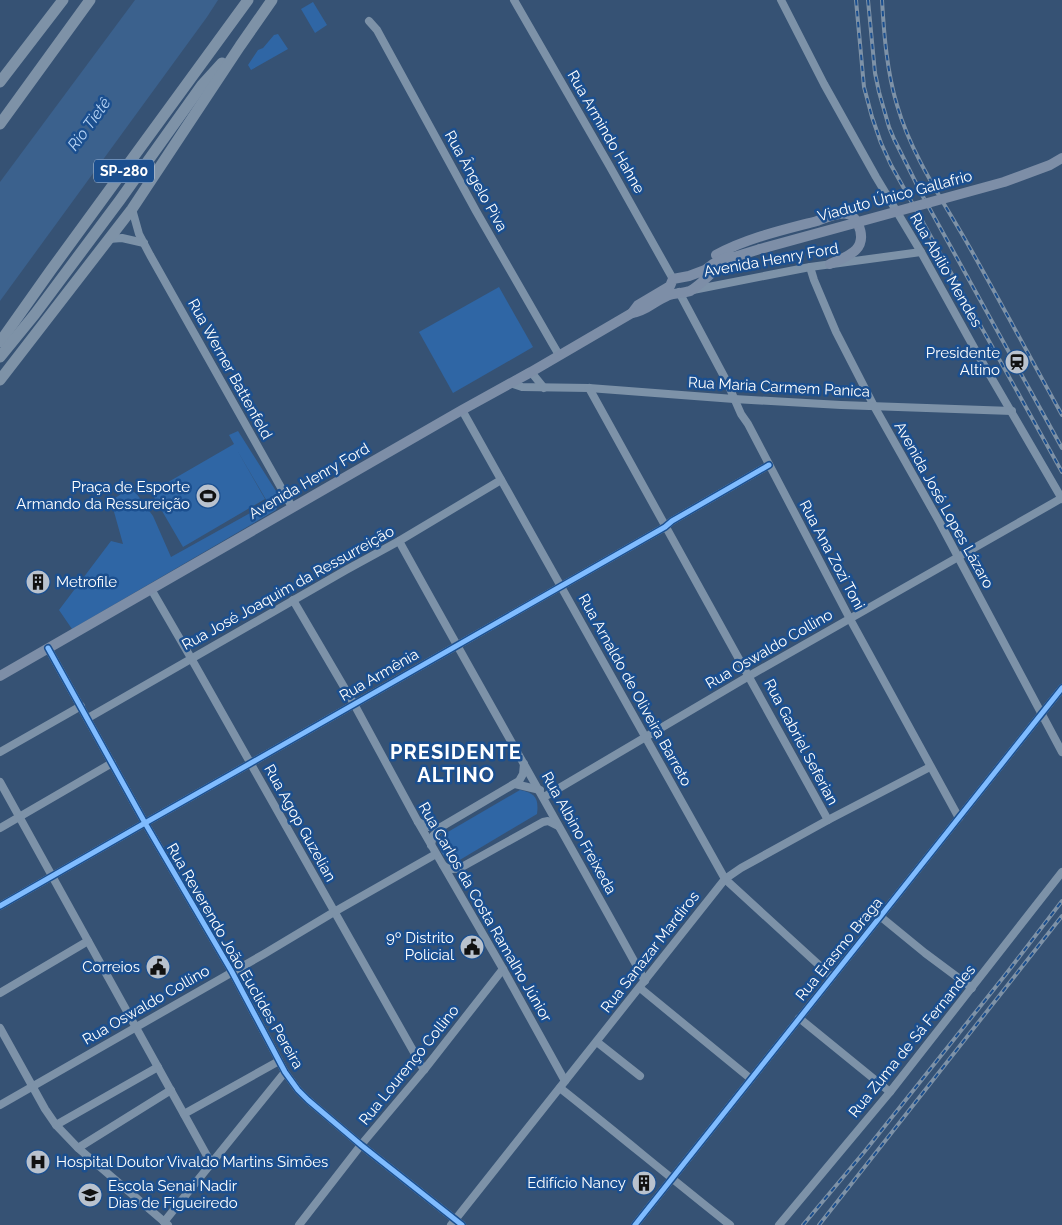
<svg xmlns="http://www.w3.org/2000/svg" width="1062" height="1225" font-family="Raleway,sans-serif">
<rect width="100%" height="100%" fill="#365274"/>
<g fill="#2f66a5">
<path d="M313,2L327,25L315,33L301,9Z"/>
<path d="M278,34L288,49L251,70L248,65L258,50L263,48L274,35Z"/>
<path d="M499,287L533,347L453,393L419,332Z"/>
<path d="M238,431L281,499L276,510L72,629L59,610L111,541L123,544L111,501L128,489L136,493L153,516L171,557L268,503L237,450L265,499L183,547L151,492L234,444L229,435Z"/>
<path d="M520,790C535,793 539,798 537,814L453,864C442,856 437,850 441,836Z"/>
</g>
<path fill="#3b618d" d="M135,0H218L207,17L0,301V182Z"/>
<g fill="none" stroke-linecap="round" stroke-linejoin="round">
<g stroke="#7d92a8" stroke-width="8">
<path d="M514,0L609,165L673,279"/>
<path d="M781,0L824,84L876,177L921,252L977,353L1062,499"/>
<path d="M369,21L377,30L476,211L552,343L559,355"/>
<path d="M132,209L139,234L150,255L292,507"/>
<path d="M109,239L122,238L144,243"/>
<path d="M810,267L814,280L836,332L874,406L940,523L1062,752"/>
<path d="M693,290L810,267L921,252"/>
<path d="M679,292L727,382L741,414L748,424L850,619L959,818"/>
<path d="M531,372L544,388"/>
<path d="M510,383L522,387L589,388L734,399L841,405L1012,411"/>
<path d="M589,388C668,532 749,676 828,820"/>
<path d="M462,410L725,879L832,977"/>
<path d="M399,541C480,688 564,833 645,981"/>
<path d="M151,589L191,658L424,1070"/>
<path d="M293,600L354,704L418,822L503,969L565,1081"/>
<path d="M48,648L145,823L232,972L285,1072L298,1090L308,1100L361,1145L462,1225"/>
<path d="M88,718L346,570L399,541L501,480"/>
<path d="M0,752L81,706"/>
<path d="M0,782L211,1163"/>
<path d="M515,784L540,790"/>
<path d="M544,797L749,676L1062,498"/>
<path d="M418,822L429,827H441"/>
<path d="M0,828L112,763"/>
<path d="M431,845L433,836L441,827L519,781L523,774L524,764"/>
<path d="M443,865C448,870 453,870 460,868L543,822L548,821L558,826"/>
<path d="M0,906L145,823L251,763L665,527L672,521L769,465"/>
<path d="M881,917L925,953L972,988"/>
<path d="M640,988L751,1079"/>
<path d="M0,993L88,941"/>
<path d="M799,1018L890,1092"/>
<path d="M0,1028L45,1109L56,1125L78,1148L168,1225"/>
<path d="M597,1042L640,1076"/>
<path d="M560,1088C617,1133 673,1180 730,1225"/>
<path d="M0,1105L264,954L334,912L436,854"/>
<path d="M184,1114L279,1061"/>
<path d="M56,1125L158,1067"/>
<path d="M78,1148L171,1090"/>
<path d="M164,1222L285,1072"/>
<path d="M299,1225L361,1145L424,1070L503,969"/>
<path d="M451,1225L725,879L741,868L828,820L930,767"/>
<path d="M635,1225L1062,688"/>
<path d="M779,1225L890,1092L1062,872"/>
</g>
<g stroke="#7d8ea7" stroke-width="10">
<path d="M716,255C747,238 783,230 817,221C825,218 840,212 847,214C852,214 856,220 858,224C869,249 849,256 830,264"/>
<path d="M734,257C729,262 723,264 718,268C708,275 701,285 690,291C685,293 674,293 667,296C654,301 647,311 632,313L638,305L670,286L673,279L689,276L705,270L713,264L727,257H734L760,249"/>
<path d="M0,676L462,410L531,372L632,313"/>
</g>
<g stroke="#7e92a7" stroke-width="11">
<path d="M0,82L63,0"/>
<path d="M0,124L90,0"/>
<path d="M0,342L51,270L248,0"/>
<path d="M0,357L35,314L120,200L202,85L222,63"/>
<path d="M0,380L132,209L240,46L272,0"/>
</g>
<defs>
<g id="rail">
<path d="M856,0L864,87L872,117L881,143L891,165L1062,472"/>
<path d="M868,0L875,73L879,92L889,127L894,139L921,193L1062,448"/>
<path d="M882,0C884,35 887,72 897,105C912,157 944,202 970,248C1001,303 1031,359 1062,415"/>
<path d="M803,1225L865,1151L1006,974L1062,901"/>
<path d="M819,1225L1062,916"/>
</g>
</defs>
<use href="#rail" stroke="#7e92a7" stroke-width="4"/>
<use href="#rail" stroke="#1b4f8f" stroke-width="2" stroke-dasharray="5.5" stroke-linecap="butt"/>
<path stroke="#7d8ea7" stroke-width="10" d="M760,249L1004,182L1050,165L1062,158"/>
<defs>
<g id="cycleway">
<path d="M48,648L145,823L232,972L285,1072L298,1090L308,1100L361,1145L462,1225"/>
<path d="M0,906L145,823L251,763L665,527L672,521L769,465"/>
<path d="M635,1225L1062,688"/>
</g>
</defs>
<use href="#cycleway" stroke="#1b4f8f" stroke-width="8"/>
<use href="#cycleway" stroke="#80bcff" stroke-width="5"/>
</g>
<defs>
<symbol id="station-disc" viewBox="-11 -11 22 22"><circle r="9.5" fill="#b9c2ce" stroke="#1b4f8f"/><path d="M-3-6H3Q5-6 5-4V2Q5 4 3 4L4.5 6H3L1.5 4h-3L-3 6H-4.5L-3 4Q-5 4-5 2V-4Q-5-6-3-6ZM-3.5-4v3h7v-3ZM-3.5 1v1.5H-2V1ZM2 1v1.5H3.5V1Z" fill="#111"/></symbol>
<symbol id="stadium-disc" viewBox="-11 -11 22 22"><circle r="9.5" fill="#b9c2ce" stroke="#1b4f8f"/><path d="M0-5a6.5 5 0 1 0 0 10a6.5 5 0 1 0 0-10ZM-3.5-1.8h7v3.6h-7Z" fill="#111"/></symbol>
<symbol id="building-disc" viewBox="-11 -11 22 22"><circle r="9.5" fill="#b9c2ce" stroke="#1b4f8f"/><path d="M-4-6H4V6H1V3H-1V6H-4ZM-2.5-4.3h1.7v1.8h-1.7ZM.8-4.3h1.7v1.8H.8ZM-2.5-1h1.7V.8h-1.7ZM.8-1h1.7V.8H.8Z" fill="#111"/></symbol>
<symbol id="civic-disc" viewBox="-11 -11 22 22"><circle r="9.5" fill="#b9c2ce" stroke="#1b4f8f"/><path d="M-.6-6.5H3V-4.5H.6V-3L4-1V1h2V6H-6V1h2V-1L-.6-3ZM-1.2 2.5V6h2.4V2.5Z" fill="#111"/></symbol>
<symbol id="hospital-disc" viewBox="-11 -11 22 22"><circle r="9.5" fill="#b9c2ce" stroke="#1b4f8f"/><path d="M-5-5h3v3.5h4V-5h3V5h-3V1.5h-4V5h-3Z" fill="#111"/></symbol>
<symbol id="university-disc" viewBox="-11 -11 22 22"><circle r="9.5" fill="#b9c2ce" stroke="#1b4f8f"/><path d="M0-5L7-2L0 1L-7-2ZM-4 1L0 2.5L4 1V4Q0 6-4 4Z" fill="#111"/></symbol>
</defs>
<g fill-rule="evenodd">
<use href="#station-disc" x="1003" y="348" width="28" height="28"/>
<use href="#stadium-disc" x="194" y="482" width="28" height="28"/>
<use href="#building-disc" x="24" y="568" width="28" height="28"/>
<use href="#civic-disc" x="458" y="933" width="28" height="28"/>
<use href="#civic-disc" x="144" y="953" width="28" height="28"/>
<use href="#hospital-disc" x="24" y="1148" width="28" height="28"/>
<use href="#building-disc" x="630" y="1169" width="28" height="28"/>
<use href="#university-disc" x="76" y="1181" width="28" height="28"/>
</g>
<g text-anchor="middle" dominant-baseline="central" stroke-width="5" stroke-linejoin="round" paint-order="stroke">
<rect fill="#1b4f8f" stroke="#bbcadd" stroke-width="1" x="94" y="159.5" width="60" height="23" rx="4"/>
<g font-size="14" font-weight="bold" fill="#fff">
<text x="124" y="171">SP-280</text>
</g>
<g font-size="15" fill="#fff" stroke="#1b4f8f">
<text transform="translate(606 132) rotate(60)">Rua Armindo Hahne</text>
<text transform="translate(476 181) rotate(61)">Rua Ângelo Piva</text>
<text transform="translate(895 196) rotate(-15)">Viaduto Único Gallafrio</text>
<text transform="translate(771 260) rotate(-10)">Avenida Henry Ford</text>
<text transform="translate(946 270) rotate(60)">Rua Abílio Mendes</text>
<text transform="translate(230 369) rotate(61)">Rua Werner Battenfeld</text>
<text transform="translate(779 387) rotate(3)">Rua Maria Carmem Panica</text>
<text transform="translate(309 481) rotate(-30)">Avenida Henry Ford</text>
<text transform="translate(944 505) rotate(61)">Avenida José Lopes Lázaro</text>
<text transform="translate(832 555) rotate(62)">Rua Ana Zozi Toni</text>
<text transform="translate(288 588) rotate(-29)">Rua José Joaquim da Ressurreição</text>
<text transform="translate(769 649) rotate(-30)">Rua Oswaldo Collino</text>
<text transform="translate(379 675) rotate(-30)">Rua Armênia</text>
<text transform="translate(635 690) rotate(61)">Rua Arnaldo de Oliveira Barreto</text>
<text transform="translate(801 742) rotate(62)">Rua Gabriel Seferian</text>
<text transform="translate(300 823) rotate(61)">Rua Agop Guzelian</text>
<text transform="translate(579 833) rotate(61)">Rua Albino Freixeda</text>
<text transform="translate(485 912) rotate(60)">Rua Carlos da Costa Ramalho Júnior</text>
<text transform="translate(839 949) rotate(-51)">Rua Erasmo Braga</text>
<text transform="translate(650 952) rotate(-52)">Rua Sanazar Mardiros</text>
<text transform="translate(235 956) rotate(60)">Rua Reverendo João Euclides Pereira</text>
<text transform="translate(146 1005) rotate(-30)">Rua Oswaldo Collino</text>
<text transform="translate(912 1041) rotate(-51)">Rua Zuma de Sá Fernandes</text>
<text transform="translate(409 1065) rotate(-51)">Rua Lourenço Collino</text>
</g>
<g font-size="15" fill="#fff" stroke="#1b4f8f" text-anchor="end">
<text x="1000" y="353">Presidente<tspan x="1000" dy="17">Altino</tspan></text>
<text x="190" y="487">Praça de Esporte<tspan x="190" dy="17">Armando da Ressureição</tspan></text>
<text x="56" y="582" text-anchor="start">Metrofile</text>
<text x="454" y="938">9º Distrito<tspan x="454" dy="17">Policial</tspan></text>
<text x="140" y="967">Correios</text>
<text x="56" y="1162" text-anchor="start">Hospital Doutor Vivaldo Martins Simões</text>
<text x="626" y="1183">Edifício Nancy</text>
<text x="108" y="1186" text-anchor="start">Escola Senai Nadir<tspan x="108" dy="17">Dias de Figueiredo</tspan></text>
</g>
<g font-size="16" font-style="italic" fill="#b5d3f5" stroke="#1b4f8f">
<text transform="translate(89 124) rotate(-54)">Rio Tietê</text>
</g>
<g font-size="20" font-weight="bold" letter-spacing="1" fill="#fff" stroke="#1b4f8f">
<text x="456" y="752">PRESIDENTE<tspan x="456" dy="23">ALTINO</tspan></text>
</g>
</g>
</svg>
